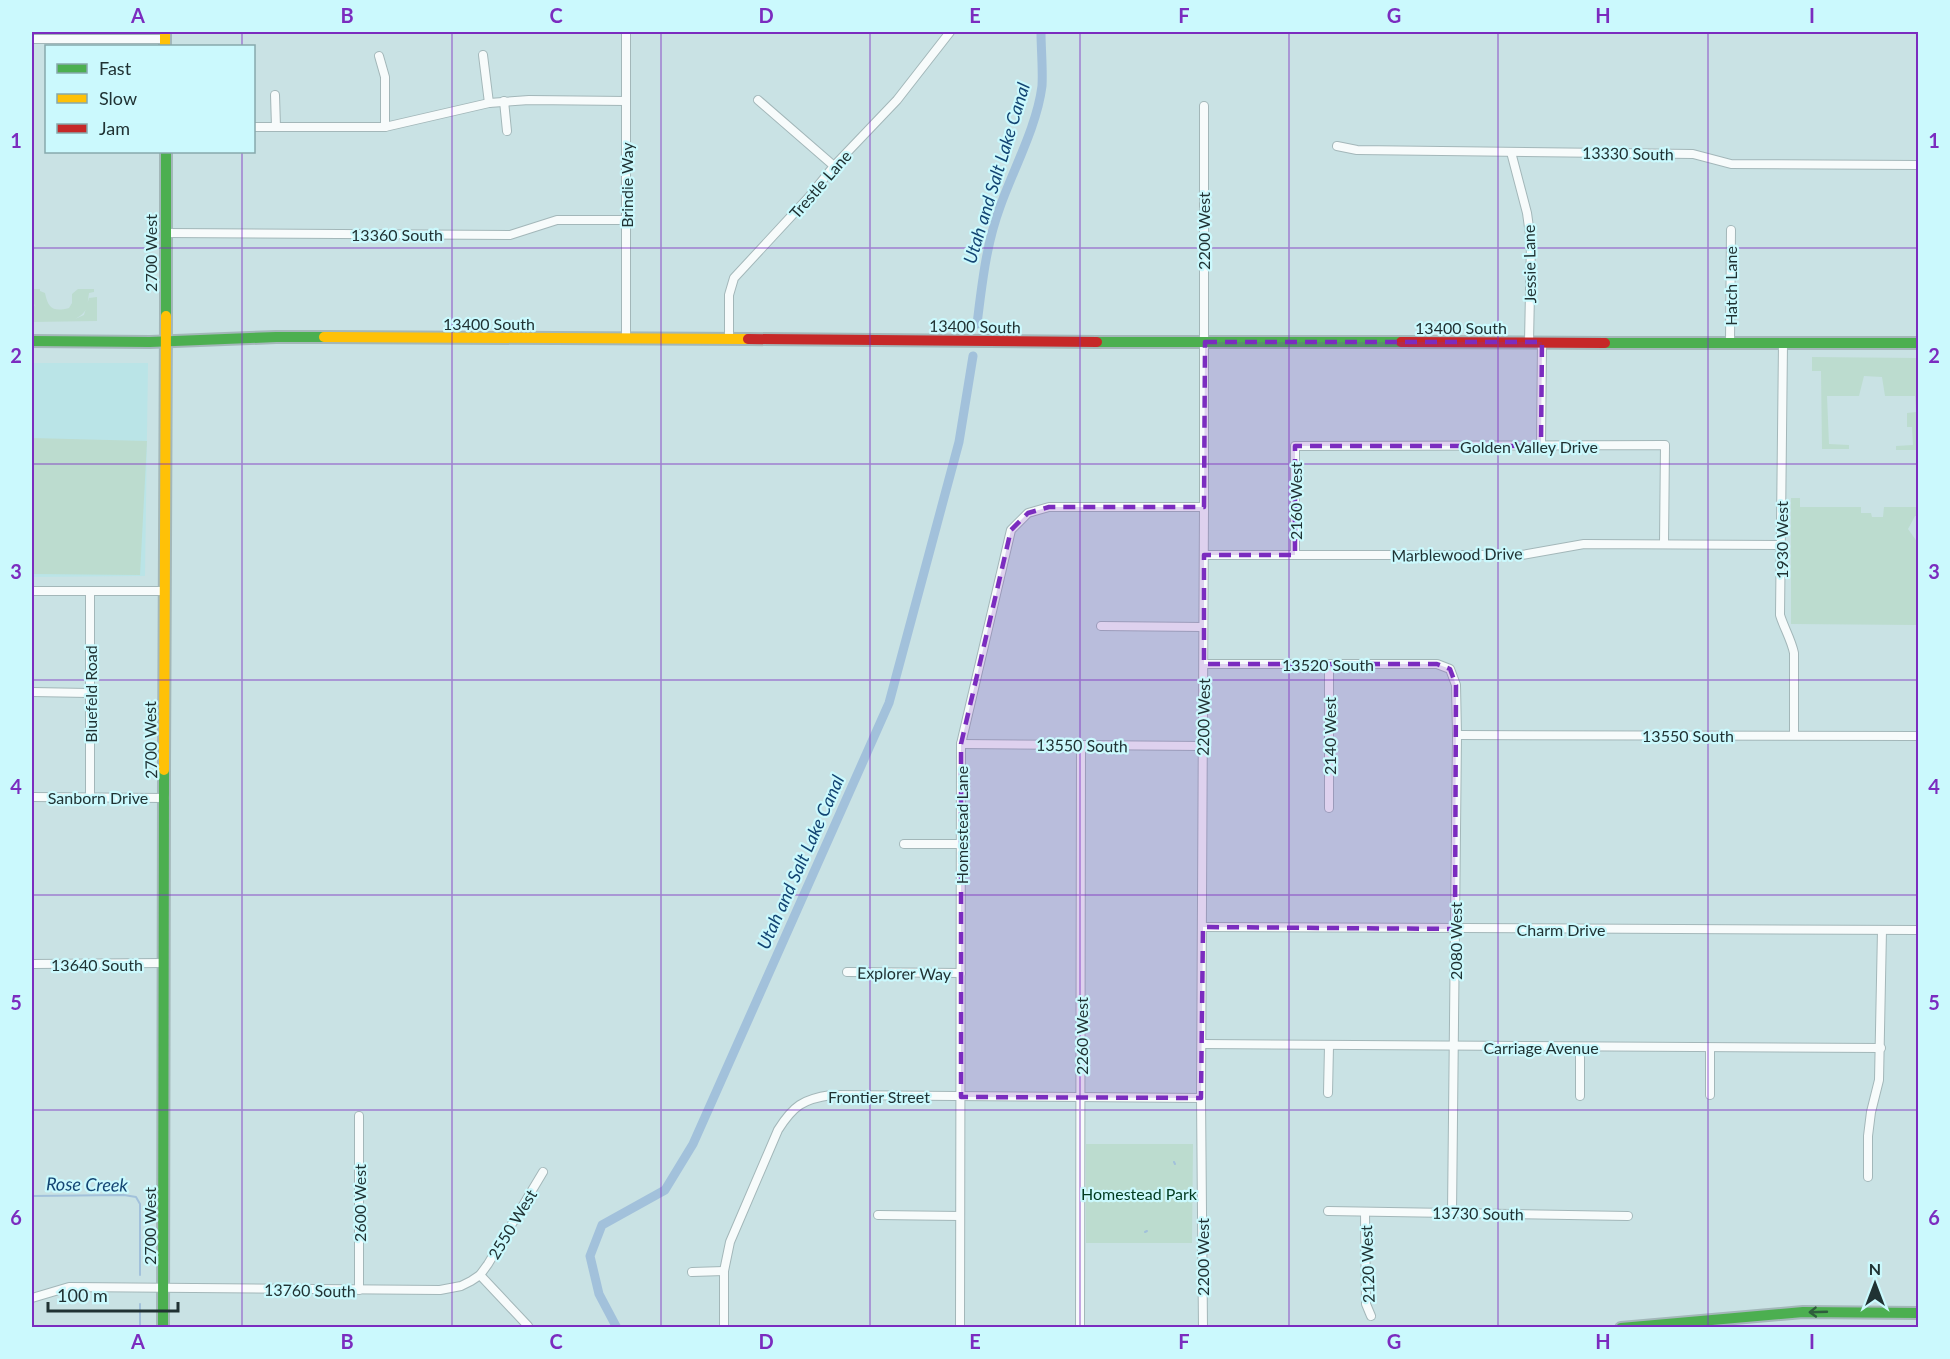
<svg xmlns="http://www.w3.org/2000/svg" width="1950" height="1359" font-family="Lato,sans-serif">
<rect width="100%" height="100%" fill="#c9e2e4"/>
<path fill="#bae4e7" d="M32,363H148L145,576L32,577Z"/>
<g fill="#bcdccf">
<path d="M32,289H40V291L45,293C48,309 54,312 69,308L72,303V294L78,289H94V292L89,293C87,307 88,312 75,319L84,315L89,298L97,297V321L32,322V303L36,307L32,301Z"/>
<path d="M1812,357L1918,358V450H1896V446L1913,445L1912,427H1907V413L1916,412L1915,396H1885L1882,377L1864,376L1859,396H1827L1829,444L1849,445V449H1822L1821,371H1812Z"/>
<path d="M32,438L147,441L140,575L32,574Z"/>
<path d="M1791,498H1800V507H1861V513H1871L1872,517H1883L1884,507H1918V516H1915L1908,529L1918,543V625L1791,624Z"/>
<path d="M1086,1144H1193L1192,1243H1086Z"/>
</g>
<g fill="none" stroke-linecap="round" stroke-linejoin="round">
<g stroke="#a2c1db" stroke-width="2">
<path d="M1174,1162L1175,1164"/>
<path d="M32,1196L124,1195L136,1197L140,1204V1275"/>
<path d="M1145,1232L1147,1231"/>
<path d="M140,1304V1328"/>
</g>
<g stroke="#a2c1db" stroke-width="9">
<path d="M977,324C982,284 986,245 1000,207C1013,170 1037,126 1042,86C1043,69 1041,49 1041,32"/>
<path d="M617,1328L599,1294L590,1256L602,1225L665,1190L693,1144L889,703L959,442L973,356"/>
</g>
<defs>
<g id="street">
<path d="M626,32V338"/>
<path d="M32,39H165"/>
<path d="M483,55L489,103"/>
<path d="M379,56L385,77V127"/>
<path d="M275,95L276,127"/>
<path d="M758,100L834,166"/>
<path d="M504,101L507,131"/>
<path d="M254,127H385L489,103L529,100L626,101"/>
<path d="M1337,146L1357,150L1693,154L1731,164L1918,165"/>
<path d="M1511,152L1527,213L1531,242L1529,342"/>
<path d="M166,233L510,235L557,220H626"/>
<path d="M729,339V295L734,278L809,197L834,166L897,100L950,32"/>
<path d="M1730,343L1731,230"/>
<path d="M1783,343L1780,615C1784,628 1791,639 1794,653V735"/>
<path d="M1541,446L1542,342"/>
<path d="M1204,555H1522L1584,544L1780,545"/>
<path d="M1295,555V446L1665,445L1664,544"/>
<path d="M32,591H163"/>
<path d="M1101,626L1203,627"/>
<path d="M1204,664H1437L1450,669L1456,685L1457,735L1452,1213"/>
<path d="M1329,664V808"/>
<path d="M32,692L89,693"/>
<path d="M1457,735L1918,736"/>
<path d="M961,744L1203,746"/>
<path d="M32,797L165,798"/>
<path d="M90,797V591"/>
<path d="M904,844H961"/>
<path d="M1203,927L1918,930"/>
<path d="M32,964L163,963"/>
<path d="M847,972L961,973"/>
<path d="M1202,1044L1881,1048"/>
<path d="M1580,1047V1096"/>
<path d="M1328,1093L1329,1046"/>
<path d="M1710,1095V1048"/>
<path d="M359,1116V1290"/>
<path d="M1868,1177V1136L1871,1112L1879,1080L1882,930"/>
<path d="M1328,1211L1628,1216"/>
<path d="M1365,1212L1366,1304L1371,1316"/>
<path d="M878,1215L960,1216"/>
<path d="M692,1272L724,1271"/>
<path d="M480,1275L528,1326"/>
<path d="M32,1298L69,1287L440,1290L461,1286L471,1281L480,1275L488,1264L543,1172"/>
<path d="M724,1328V1271L730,1242L778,1130C793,1106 803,1099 831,1095L1201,1098"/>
<path d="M960,1328L961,744L1011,530L1028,513L1049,507H1204"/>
<path d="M1080,1328L1081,745"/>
<path d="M1203,1328L1201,1098L1204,507V106"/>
</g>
<g id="fast">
<path d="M166,316V152"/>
<path d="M32,341L150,342L276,337H324"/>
<path d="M1097,342H1401"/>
<path d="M1605,343H1918"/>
<path d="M163,1328L164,770"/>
<path d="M1621,1328L1803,1312L1918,1313"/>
</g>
<g id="slow">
<path d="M165,32V46"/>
<path d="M324,337L748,339"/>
<path d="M164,770L166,316"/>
</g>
<g id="jam">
<path d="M748,339L1097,342"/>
<path d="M1401,342L1605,343"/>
</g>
</defs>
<use href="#street" stroke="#a3b7b9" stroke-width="10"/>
<use href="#fast" stroke="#a3b7b9" stroke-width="14"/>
<use href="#slow" stroke="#a3b7b9" stroke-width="14"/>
<use href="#jam" stroke="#a3b7b9" stroke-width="14"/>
<use href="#street" stroke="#f7fbfb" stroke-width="8"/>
<use href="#fast" stroke="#4caf50" stroke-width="10"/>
<use href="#slow" stroke="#ffc107" stroke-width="10"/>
<use href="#jam" stroke="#c62828" stroke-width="10"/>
</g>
<defs><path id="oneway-shaft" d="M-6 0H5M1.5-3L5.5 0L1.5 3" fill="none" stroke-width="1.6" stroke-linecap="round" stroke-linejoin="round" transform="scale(1.5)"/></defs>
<use stroke="#2f5e3d" href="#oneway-shaft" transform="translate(1818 1312) rotate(178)"/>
<path fill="#7b2cbf" fill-opacity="0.2" stroke="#7b2cbf" stroke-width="4.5" stroke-dasharray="12 8" stroke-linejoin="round" d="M1205,342H1542L1541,446H1295V555H1204V664H1437L1450,669L1456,685L1455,929L1203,927L1201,1098L961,1097V744L1011,530L1028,513L1049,507H1204Z"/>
<path fill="none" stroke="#7b2cbf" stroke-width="1.5" stroke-opacity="0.55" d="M242,32V46M452,32V1328M661,32V1328M870,32V1328M1080,32V1328M1289,32V1328M1498,32V1328M1708,32V1328M242,152V1328M32,248H1918M32,464H1918M32,680H1918M32,895H1918M32,1110H1918"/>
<g text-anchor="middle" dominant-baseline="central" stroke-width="4.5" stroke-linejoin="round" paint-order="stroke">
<g font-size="16" fill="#203233" stroke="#cbf9fd">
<text transform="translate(1628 153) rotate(1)">13330 South</text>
<text transform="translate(820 184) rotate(-49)">Trestle Lane</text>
<text transform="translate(626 185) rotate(-90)">Brindie Way</text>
<text transform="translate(1203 231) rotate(-90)">2200 West</text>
<text x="397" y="234">13360 South</text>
<text transform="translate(150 253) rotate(-90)">2700 West</text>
<text transform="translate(1529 264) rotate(-91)">Jessie Lane</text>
<text transform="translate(1730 286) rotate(-90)">Hatch Lane</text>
<text x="489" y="323">13400 South</text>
<text transform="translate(975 326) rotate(1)">13400 South</text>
<text x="1461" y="327">13400 South</text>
<text x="1529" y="446">Golden Valley Drive</text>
<text transform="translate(1295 501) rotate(-90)">2160 West</text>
<text transform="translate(1781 540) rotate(-90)">1930 West</text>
<text transform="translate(1457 554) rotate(-1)">Marblewood Drive</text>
<text x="1328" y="664">13520 South</text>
<text transform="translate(90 694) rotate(-90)">Bluefeld Road</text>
<text transform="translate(1203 717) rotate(-89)">2200 West</text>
<text x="1688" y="735">13550 South</text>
<text transform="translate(1329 736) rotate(-90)">2140 West</text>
<text transform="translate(150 740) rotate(-91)">2700 West</text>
<text transform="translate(1082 745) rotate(1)">13550 South</text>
<text x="98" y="797">Sanborn Drive</text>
<text transform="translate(961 825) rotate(-90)">Homestead Lane</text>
<text x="1561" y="929">Charm Drive</text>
<text transform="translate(1455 941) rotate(-90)">2080 West</text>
<text x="97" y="964">13640 South</text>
<text transform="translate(904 973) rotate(1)">Explorer Way</text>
<text transform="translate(1081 1036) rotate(-90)">2260 West</text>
<text x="1541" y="1047">Carriage Avenue</text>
<text x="879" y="1096">Frontier Street</text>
<text transform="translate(359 1203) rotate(-90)">2600 West</text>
<text transform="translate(1478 1213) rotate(1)">13730 South</text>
<text transform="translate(512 1224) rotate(-59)">2550 West</text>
<text transform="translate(149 1226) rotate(-90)">2700 West</text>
<text transform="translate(1202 1257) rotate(-90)">2200 West</text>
<text transform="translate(1367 1264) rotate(-92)">2120 West</text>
<text transform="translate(310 1290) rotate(1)">13760 South</text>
</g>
<g font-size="16" fill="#013b1f" stroke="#cbf9fd">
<text x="1139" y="1193">Homestead Park</text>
</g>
<g font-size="18" font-style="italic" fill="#134573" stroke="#cbf9fd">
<text transform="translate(996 173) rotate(-73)">Utah and Salt Lake Canal</text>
<text transform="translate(800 862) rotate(-66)">Utah and Salt Lake Canal</text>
<text transform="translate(87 1184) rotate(1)">Rose Creek</text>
</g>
</g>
<rect width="1950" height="1359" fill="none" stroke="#cbf9fd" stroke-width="66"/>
<rect x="45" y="45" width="210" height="108" fill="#cbf9fd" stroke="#87a9ac" stroke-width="1.5"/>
<rect x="57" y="64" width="30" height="9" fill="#4caf50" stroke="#87a9ac" stroke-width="1.5"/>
<text x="99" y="75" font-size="18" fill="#203233">Fast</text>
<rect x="57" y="94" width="30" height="9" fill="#ffc107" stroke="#87a9ac" stroke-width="1.5"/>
<text x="99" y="105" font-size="18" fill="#203233">Slow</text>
<rect x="57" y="124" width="30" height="9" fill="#c62828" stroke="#87a9ac" stroke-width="1.5"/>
<text x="99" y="135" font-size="18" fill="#203233">Jam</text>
<g transform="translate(1875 1284)" stroke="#cbf9fd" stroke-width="4.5" paint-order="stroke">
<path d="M0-4.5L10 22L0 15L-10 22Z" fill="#203233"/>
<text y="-9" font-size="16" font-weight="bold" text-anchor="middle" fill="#203233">N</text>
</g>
<path d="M48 1302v9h130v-9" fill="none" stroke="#203233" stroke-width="3"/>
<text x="57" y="1302" font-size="18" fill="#203233" stroke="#cbf9fd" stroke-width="4.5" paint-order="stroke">100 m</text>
<rect x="33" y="33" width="1884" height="1293" fill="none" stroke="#7b2cbf" stroke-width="2"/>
<g font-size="20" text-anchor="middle" font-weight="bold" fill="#7b2cbf">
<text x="138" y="23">A</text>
<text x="347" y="23">B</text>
<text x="556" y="23">C</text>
<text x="766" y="23">D</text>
<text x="975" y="23">E</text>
<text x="1184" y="23">F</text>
<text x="1394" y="23">G</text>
<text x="1603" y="23">H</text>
<text x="1812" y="23">I</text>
<text x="16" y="148">1</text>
<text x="1934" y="148">1</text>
<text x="16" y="363">2</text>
<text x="1934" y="363">2</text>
<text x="16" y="579">3</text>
<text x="1934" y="579">3</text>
<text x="16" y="794">4</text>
<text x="1934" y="794">4</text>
<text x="16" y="1010">5</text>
<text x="1934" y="1010">5</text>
<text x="16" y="1225">6</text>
<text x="1934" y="1225">6</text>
<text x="138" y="1349">A</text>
<text x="347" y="1349">B</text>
<text x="556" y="1349">C</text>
<text x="766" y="1349">D</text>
<text x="975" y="1349">E</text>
<text x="1184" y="1349">F</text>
<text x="1394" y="1349">G</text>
<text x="1603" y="1349">H</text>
<text x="1812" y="1349">I</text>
</g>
</svg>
